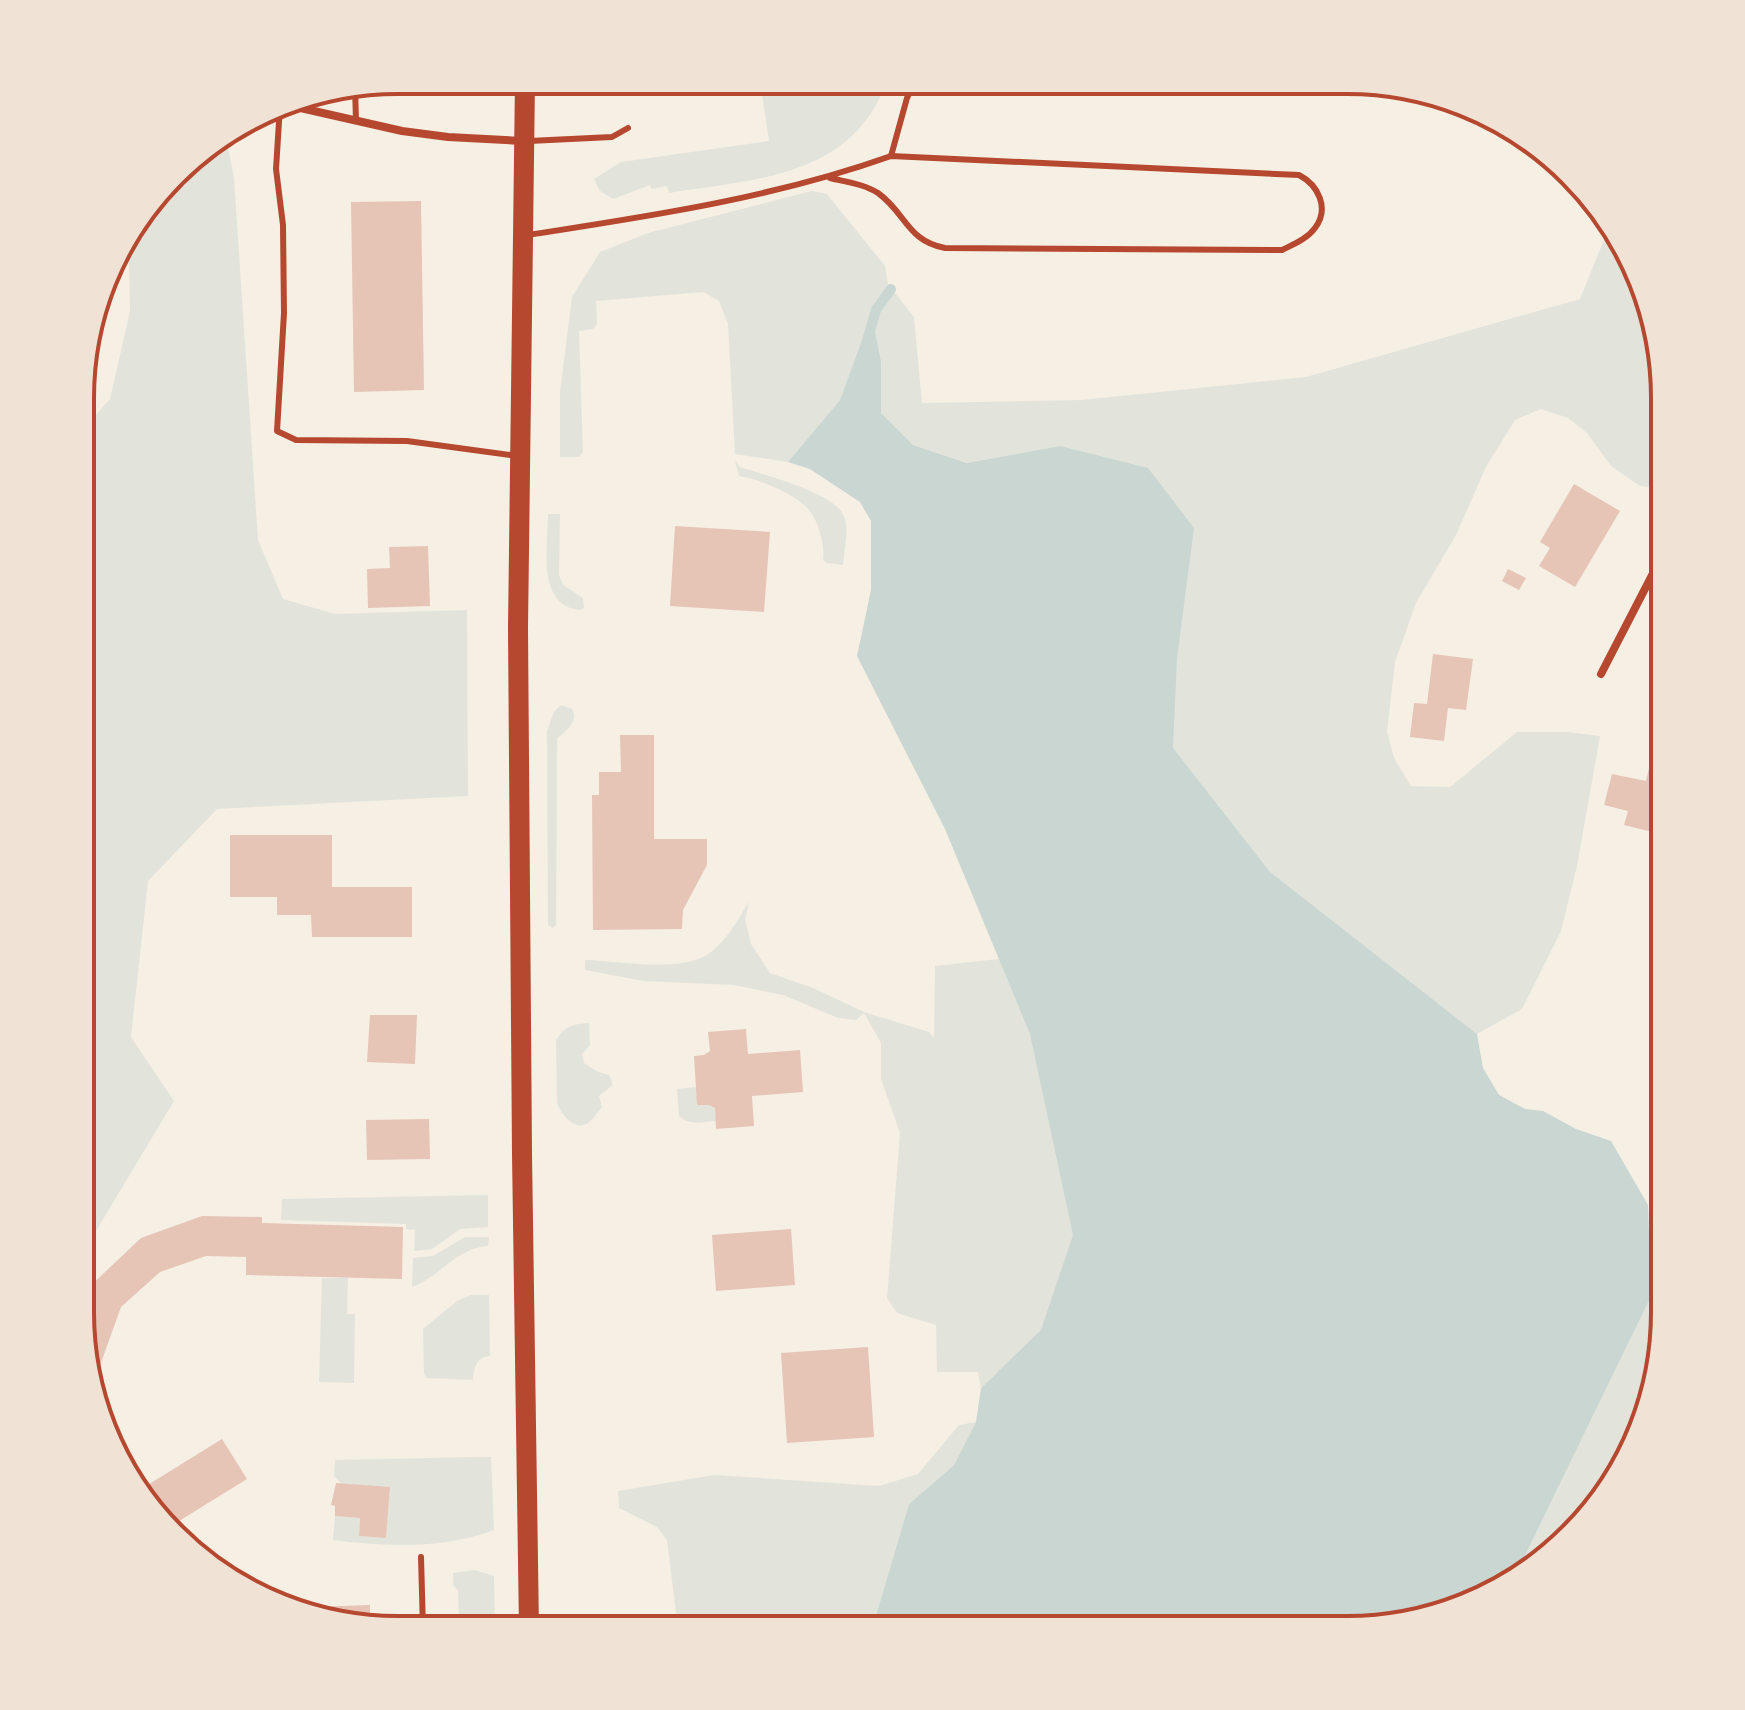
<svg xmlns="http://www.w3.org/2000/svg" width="1745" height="1710" font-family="Lato,sans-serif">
<rect width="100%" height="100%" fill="#f6efe4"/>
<g fill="#e2e4dc">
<path d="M760,81H887C852,178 755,179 669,193L667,186L651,189L650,185L613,199L600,191L594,179L621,162L769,141Z"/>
<path d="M222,139L228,147L234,178L258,540L283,599L335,614L467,610L468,796L217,809L148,881L131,1037L174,1101L81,1256L86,426L110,399L130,311L129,263L121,244L122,240L189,159Z"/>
<path d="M812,191L827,194L885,266L888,284L914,317L922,403L1081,400L1306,377L1580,299L1610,225L1648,296L1664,378V489L1640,486L1611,466L1587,433L1568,418L1541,409L1515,420L1486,467L1456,535L1416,603L1395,662L1387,732L1394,758L1411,786L1450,787L1517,732H1567L1600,736L1577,866L1561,931L1522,1009L1477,1034L1363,945L1430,1139L1664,1245V1332L1632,1453L1541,1564L1514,1578L1582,1437L997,1372L981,1388L978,1372H937L936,1325L897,1313L887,1298L900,1133L881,1079V1043L864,1013L856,1020L838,1018L783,995L734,985L643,981L585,970V960C617,961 676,972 705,956C724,946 738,919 749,902L745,919L751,944L770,973L813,988L864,1012L929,1032L934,1038L935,966L1097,948L1060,446L968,463L913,445L881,413V361L875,331L866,329L840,400L788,462L735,454L728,324L719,301L703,292L596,301L597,324L593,329L579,331L583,452L579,457H560V392L572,297L600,252L648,233Z"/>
<path d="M735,461L740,467C764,475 831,492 843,514C850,526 844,551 843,565L827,563L823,560C825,546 819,522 809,510C797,495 759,479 739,476Z"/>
<path d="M548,514H560L559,575L563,585L583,598L584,608L580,610C536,606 548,545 548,514Z"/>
<path d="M561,705L572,709C579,723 567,729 557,739L556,925L553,928L548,925L547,731L554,712Z"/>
<path d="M589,1023L590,1045L582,1054L584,1063L596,1071L609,1075L613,1085L599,1096L602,1107C598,1111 593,1120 588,1123C575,1132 561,1114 557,1103L556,1041C564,1026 573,1024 589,1023Z"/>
<path d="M696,1087L709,1105L715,1108L716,1121C701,1122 690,1126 679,1116L677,1089Z"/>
<path d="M488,1195V1227L460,1229L432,1249L414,1251L415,1230L406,1229V1224L281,1220L282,1199Z"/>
<path d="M465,1237H489L488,1246C456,1248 440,1277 412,1287L413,1258L433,1256Z"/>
<path d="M322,1278H348L347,1314H355L354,1383L319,1382Z"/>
<path d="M471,1295H489L490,1356C476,1357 474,1368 473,1380L427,1378L424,1374L423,1329L457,1301Z"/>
<path d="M976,1422L954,1465L909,1504L872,1629H678L667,1540L657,1527L619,1508L618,1491L714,1475L879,1486L918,1474L959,1425Z"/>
<path d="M476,1457H491L494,1530C444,1549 385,1547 333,1540L335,1516L360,1518L359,1536L386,1537L390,1488L342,1484L334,1476L335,1460Z"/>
<path d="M475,1570L494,1576L495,1629H459L458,1590L453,1585V1573Z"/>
</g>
<path fill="#c9d6d2" d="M866,329L875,331L881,361V413L913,445L967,463L1060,446L1148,468L1194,528L1177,658L1173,748L1270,872L1477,1034L1483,1068L1499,1095L1525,1109L1543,1111L1576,1129L1611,1141L1648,1205L1651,1296L1514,1578L1449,1613L1367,1629H872L909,1504L954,1465L976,1422L981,1388L1041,1330L1073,1235L1030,1034L945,829L857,656L871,590V521L860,502L810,469L788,462L840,400Z"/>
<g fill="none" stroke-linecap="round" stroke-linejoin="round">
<path stroke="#c9d6d2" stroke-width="10" d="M867,341L876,310L891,289"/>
</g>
<g fill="#e6c5b7">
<path d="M421,201L424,390L354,392L351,202Z"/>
<path d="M1574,484L1620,511L1575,587L1539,566L1550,548L1540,542Z"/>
<path d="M675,526L770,532L764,612L670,606Z"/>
<path d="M428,546L430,606L368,608L367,569L390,568L389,547Z"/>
<path d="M1508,569L1526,578L1519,590L1502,581Z"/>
<path d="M1433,654L1473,659L1466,710L1448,708L1444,741L1410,737L1414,703L1427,704Z"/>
<path d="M1658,729L1664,731V835L1624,825L1628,811L1604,805L1612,774L1646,781Z"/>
<path d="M620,735H654V839H707V865L683,910L682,929L593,930L592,795H599V772H621Z"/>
<path d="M230,835H332V887H412V937H312L311,915H277V897H230Z"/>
<path d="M370,1015H417L415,1064L367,1062Z"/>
<path d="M746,1029L748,1054L800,1050L803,1092L752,1096L754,1126L716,1129L715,1108L709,1105H697L694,1056L704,1055L710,1051L708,1032Z"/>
<path d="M429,1119L430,1159L367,1160L366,1120Z"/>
<path d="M202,1216L262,1217V1223L403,1227L402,1279L246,1275V1257L206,1256L160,1272L121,1307L93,1385L81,1332V1304L86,1290L141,1238Z"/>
<path d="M791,1229L795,1285L716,1291L712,1235Z"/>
<path d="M868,1347L874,1437L787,1443L781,1353Z"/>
<path d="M222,1439L247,1479L171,1526L146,1506L138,1491Z"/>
<path d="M336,1483L390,1487L386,1538L359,1536L360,1518L335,1516V1506L331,1505Z"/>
<path d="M370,1605V1627L309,1611V1607Z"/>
</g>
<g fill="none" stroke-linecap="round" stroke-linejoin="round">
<g stroke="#b5482f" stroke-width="6">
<path d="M355,87L356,121"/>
<path d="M280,106L276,169L283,225L284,313L277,431L296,440L407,441L518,456"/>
<path d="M529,141L612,137L628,128"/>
<path d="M891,156L907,98L915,81"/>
<path d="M528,235C651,216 773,198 891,156L1299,175C1318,185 1330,208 1315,228C1307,239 1294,244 1282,250L945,248C907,241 906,213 878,193C864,184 846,182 830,178"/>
<path d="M421,1557L423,1629"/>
</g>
<g stroke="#b5482f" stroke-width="8">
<path d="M283,104L402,131L448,137L523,141"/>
<path d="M1601,674L1664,552"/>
</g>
<path stroke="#b5482f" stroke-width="20" d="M525,80L518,628L522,1154L529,1629"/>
</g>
<path d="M0 0H1745V1710H0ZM398 94H1347A304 304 0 0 1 1651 398V1312A304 304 0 0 1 1347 1616H398A304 304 0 0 1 94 1312V398A304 304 0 0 1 398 94Z" fill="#f1e2d6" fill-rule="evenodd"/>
<path fill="none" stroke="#b5482f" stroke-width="4" d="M398 94H1347A304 304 0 0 1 1651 398V1312A304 304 0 0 1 1347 1616H398A304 304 0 0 1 94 1312V398A304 304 0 0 1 398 94Z"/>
</svg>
